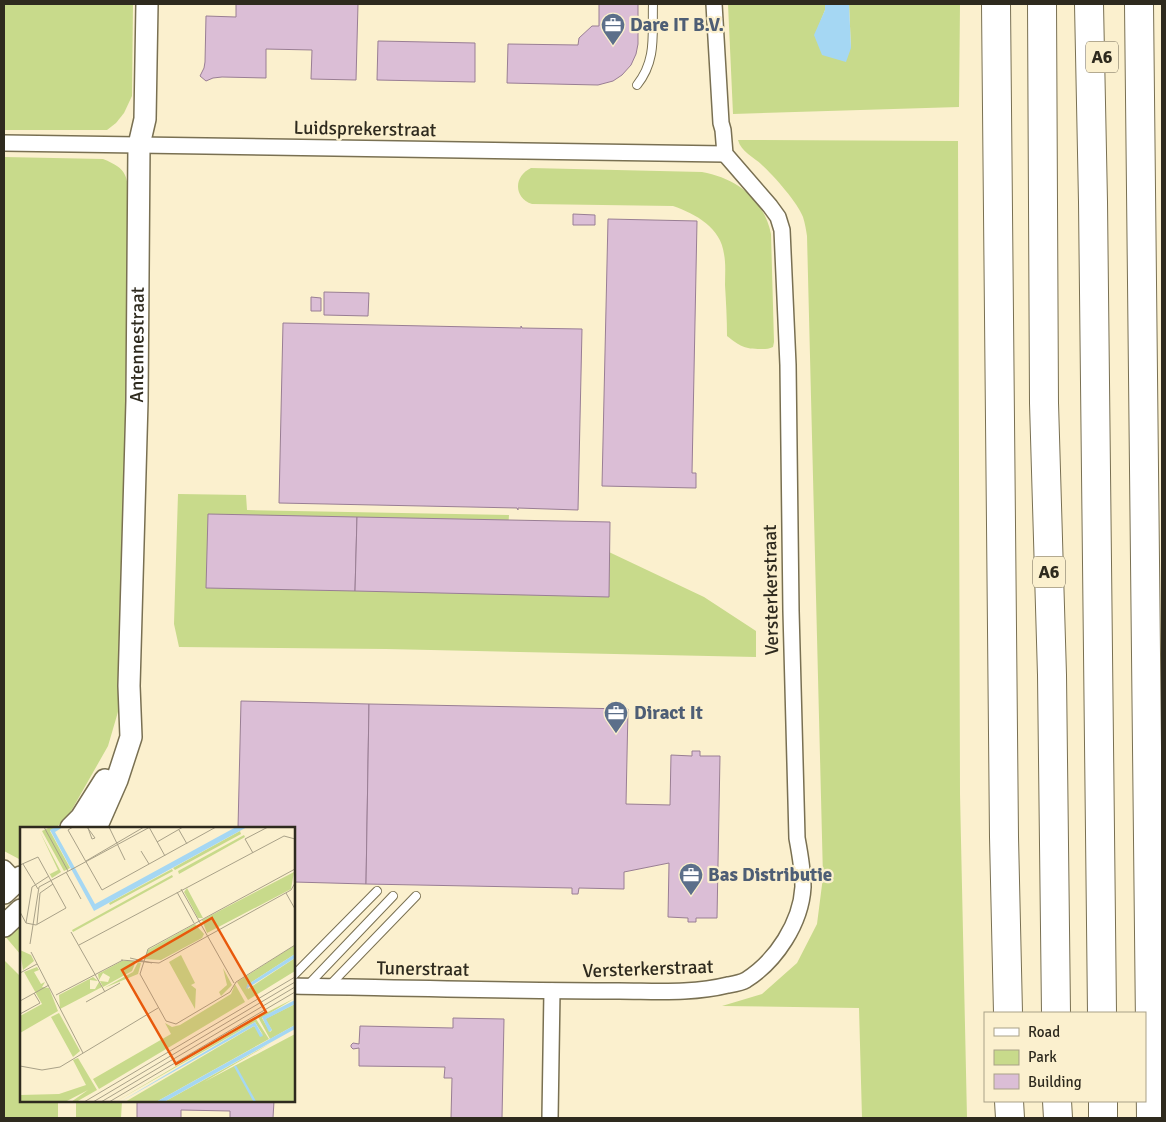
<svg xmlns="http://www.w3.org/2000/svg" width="1166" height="1122" font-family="Signika,sans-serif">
<rect width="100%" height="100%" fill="#fbf0ce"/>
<g fill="#c8da8b">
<path d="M4,4H133L132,96L124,113L116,123L107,130H4Z"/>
<path d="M728,4H825V10L815,35L851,48L849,4H960L959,107L733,114Z"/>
<path d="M738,140L958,141L960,794L967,1118H862L859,1008L722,1006L762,994L797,963L817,924L823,877L807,236C806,230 805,223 803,217C798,203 774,176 762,165C754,157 741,152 738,140Z"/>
<path d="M4,157L103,159C128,169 127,176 129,200L120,705L108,746L70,813L56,828H21V858L19,859L4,851Z"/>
<path d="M531,168L702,172C736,178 764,199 771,234L774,342L773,347C769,349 766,349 761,349C744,349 740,346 727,336C727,319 726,302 725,285C725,275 726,264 724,254C721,228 696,214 673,206L532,204C513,197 514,176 531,168Z"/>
<path d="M178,494L246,495L247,510L509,515L506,561L573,535L704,597L756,631V657L386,649L179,647L174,624Z"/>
<path d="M21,917V955L4,935Z"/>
<path d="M4,960L21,977V1101H58V1118H4Z"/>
<path d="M76,1101H122L121,1118H76Z"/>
</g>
<path fill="#a5d7f3" d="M825,4H849L851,48L846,62L822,55L814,35L825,10Z"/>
<g fill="#dbbed6" stroke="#997e94">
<path d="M236,4H358L356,80L311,79L312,50L266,49V78L222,77L213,78L206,81L200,76L204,68L205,62L206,16L236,17Z"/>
<path d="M599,4H638V44L636,54L631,65L622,75L613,81L598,85L507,83L508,44L578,45L579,38L592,26H599Z"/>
<path d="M378,41L475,43V82L377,80Z"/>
<path d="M573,214L595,215V225H573Z"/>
<path d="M608,219L697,221L692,473H696V488L602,486Z"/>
<path d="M324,292L369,293L368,316L324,315Z"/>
<path d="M311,297L321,298V311H311Z"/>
<path d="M283,323L521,328V326L522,328L582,329L578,510L518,508V510L517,508L279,503Z"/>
<path d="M208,514L357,517L355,591L206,588Z"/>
<path d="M357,517L610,522L609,597L355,591Z"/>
<path d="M241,701L369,704L366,884L294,882V828H238Z"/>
<path d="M369,704L628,709L626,804L670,805L671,755L692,756V751H700V756H720L717,918H696V922H688V918L668,917L669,863L624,872V889L579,888L578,894H572V888L366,884Z"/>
<path d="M453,1018L504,1019L502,1118H451L452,1078H444L445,1067L359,1066V1048L353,1049L351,1047V1045L353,1043L359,1044L360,1026L453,1028Z"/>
<path d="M137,1101H274L273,1118H230V1111L181,1110V1118H137Z"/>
</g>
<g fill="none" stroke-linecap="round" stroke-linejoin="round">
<defs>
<g id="lane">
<path d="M637,85C657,60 652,34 653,4"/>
<path d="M294,975L377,891"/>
<path d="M308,985L393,896"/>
<path d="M330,985L416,896"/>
</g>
<g id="street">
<path d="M4,143L725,154"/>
<path d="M4,868L21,886"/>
<path d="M294,986C402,988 510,991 619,991C655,991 692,994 728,985C734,984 741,983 746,980C776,961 801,923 803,887C803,870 800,854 797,838L791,611L788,365L782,230L778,217L770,206L725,154L723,130L721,123L714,4"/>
<path d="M550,1118L552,991"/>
</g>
<g id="secondary">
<path d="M71,828L81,818L105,780"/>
<path id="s1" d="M94,828L99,821L117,780L131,737L129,686L137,401L139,145L145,119L147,4"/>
<path d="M4,893L21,877"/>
<path d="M4,926L21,910"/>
</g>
<g id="highway">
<path d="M996,4L1004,837L1008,1013"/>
<path d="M1042,4L1044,403L1052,675L1056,1013"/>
<path d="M1089,4L1093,202L1102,1013"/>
<path d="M1139,4L1151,1118"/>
<path d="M1009,1101L1010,1118"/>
<path d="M1057,1101L1058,1118"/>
<path d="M1103,1101V1118"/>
</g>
</defs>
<use href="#lane" stroke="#797052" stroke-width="10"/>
<use href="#street" stroke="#797052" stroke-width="18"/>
<use href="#secondary" stroke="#797052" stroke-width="24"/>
<use href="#highway" stroke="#797052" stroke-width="30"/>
<use href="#lane" stroke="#fff" stroke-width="8"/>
<use href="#street" stroke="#fff" stroke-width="15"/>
<use href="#secondary" stroke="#fff" stroke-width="21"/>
<use href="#highway" stroke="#fff" stroke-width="28"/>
</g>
<defs>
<symbol id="office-pin" viewBox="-11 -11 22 30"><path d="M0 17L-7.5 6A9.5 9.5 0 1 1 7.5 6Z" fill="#5c6f8a" stroke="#fbf0ce"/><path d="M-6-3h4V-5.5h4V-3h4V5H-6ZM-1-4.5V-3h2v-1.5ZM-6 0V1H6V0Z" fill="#fff"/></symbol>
</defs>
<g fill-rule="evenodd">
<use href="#office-pin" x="599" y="11" width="28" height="38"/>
<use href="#office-pin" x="602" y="699" width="28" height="38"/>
<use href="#office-pin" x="677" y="861" width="28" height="38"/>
</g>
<g text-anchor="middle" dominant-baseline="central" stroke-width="4.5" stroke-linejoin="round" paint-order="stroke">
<g fill="#fbf0ce" stroke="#6c6553" stroke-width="1">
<rect x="1086" y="41.5" width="32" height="31" rx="4"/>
<rect x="1033" y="556.5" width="32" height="31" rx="4"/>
</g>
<g font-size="18" font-weight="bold" fill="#2e2a1e">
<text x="1102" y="57">A6</text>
<text x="1049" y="572">A6</text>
</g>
<g font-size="19" font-weight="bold" fill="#4e5e75" stroke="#fbf0ce" text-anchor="start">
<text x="630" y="25">Dare IT B.V.</text>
<text x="634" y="713">Diract It</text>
<text x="708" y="875">Bas Distributie</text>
</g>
<g font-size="19" fill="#2e2a1e" stroke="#fbf0ce">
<text transform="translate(365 129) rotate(1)">Luidsprekerstraat</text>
<text stroke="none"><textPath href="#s1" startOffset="491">Antennestraat</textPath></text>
<text transform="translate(771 590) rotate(-91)">Versterkerstraat</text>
<text transform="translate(423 969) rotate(1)">Tunerstraat</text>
<text transform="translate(648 969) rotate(-2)">Versterkerstraat</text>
</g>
</g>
<g transform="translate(20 827)">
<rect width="275" height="275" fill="#fbf0ce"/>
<path d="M30,0H35L30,4L50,41L44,44L22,4ZM220,4L221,7L155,43L153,41ZM20,5L41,45L32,51L28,44L30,47L38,43ZM224,8L225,10L159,47L158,44ZM152,42L153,44L90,78L89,76ZM274,45L271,62L187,106L182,93ZM152,48L153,50L53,105L52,103ZM167,61L183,91H178L164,65ZM175,97L184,107L182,111L141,133L124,132L128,123ZM275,118V127L227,158L228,162L275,131V144L228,173L217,155ZM0,123L11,128L14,134L3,143ZM161,128L175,156L171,158L176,162L175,182L149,135ZM102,134H116L112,144L83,160L80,154L88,155L90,150L83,146L79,153L78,147ZM118,135L121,136L118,147L84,161L113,145ZM17,140L19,143L14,145L21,157L25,155L22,160L29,161L38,184L0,206V189L22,177L4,145ZM203,141L212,158L201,169L199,165L207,158ZM73,150L78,154L70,153V162H75L79,155L82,160L40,182L39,168ZM215,157L225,175L79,262L73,252L151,207L145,196L152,200L160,198L211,167ZM275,171L242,191L250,205L252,203L245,192L275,177V198L250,212L238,190ZM39,186L60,224L53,230L31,190ZM236,192L249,212L136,275H105L234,199L243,208L235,195L95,275ZM275,207V275H144L251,216L184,255ZM58,231L77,263L56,275H51L68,263L45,275H0V268L39,267L66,258L53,233Z" fill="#c8da8b"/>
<path d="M35,0H43L35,5L75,77L216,0H227L74,84L30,3ZM275,127V131L226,162L227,158ZM275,173V177L246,192L252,203L249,205L242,190ZM235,195L243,209L240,210L234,199L100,275ZM275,198V202L178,256L144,275H136Z" fill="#a5d7f3"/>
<path fill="none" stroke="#a5d7f3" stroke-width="2.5" d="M215,239L235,275"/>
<path fill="none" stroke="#a9a188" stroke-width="1" d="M24,0L48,44M53,0L48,3L82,63L196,0M67,0L75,11L72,12L68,1M89,0L105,33M129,0L145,29M159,3L167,17M137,15L163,0M121,24L129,37M233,26L225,12L248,0M66,34L124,0M3,37L18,62M0,38L18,30L46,81L16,98L6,96L0,85M275,42L128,122L120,147L146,194L156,197L210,165L216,155L275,118M46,45L61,72M161,62L214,156M157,65L174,96M266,66L275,82M6,96L12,60L29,49M17,97L20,66L33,57M51,105L85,165M10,117L19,60L130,0M59,118L264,9L275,12M11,125L63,226M110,131L132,136M101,133L139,136L271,63L275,56M0,146L17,137M36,168L103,133M0,174L29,158M66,175L100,156M0,187L20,176L14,166M0,239L22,243L40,240L138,181M64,275L275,150M73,275L275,155M81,275L275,160M89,275L275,165"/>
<path fill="#e8590c" fill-opacity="0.15" stroke="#e8590c" stroke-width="2.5" d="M192,91L246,185L156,237L102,143Z"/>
<rect width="275" height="275" fill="none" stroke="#2e2a1e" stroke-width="2.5"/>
</g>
<rect width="1166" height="1122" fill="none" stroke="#2e2a1e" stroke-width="10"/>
<rect x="984" y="1012" width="162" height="90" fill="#fbf0ce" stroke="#a9a188"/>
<rect x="994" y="1028" width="25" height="8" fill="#ffffff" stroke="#a9a188"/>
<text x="1028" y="1037" font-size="15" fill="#2e2a1e">Road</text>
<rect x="994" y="1050" width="25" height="15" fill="#c8da8b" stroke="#a9a188"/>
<text x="1028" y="1062" font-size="15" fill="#2e2a1e">Park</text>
<rect x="994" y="1074" width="25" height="15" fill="#dbbed6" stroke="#a9a188"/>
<text x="1028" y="1087" font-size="15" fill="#2e2a1e">Building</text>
</svg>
